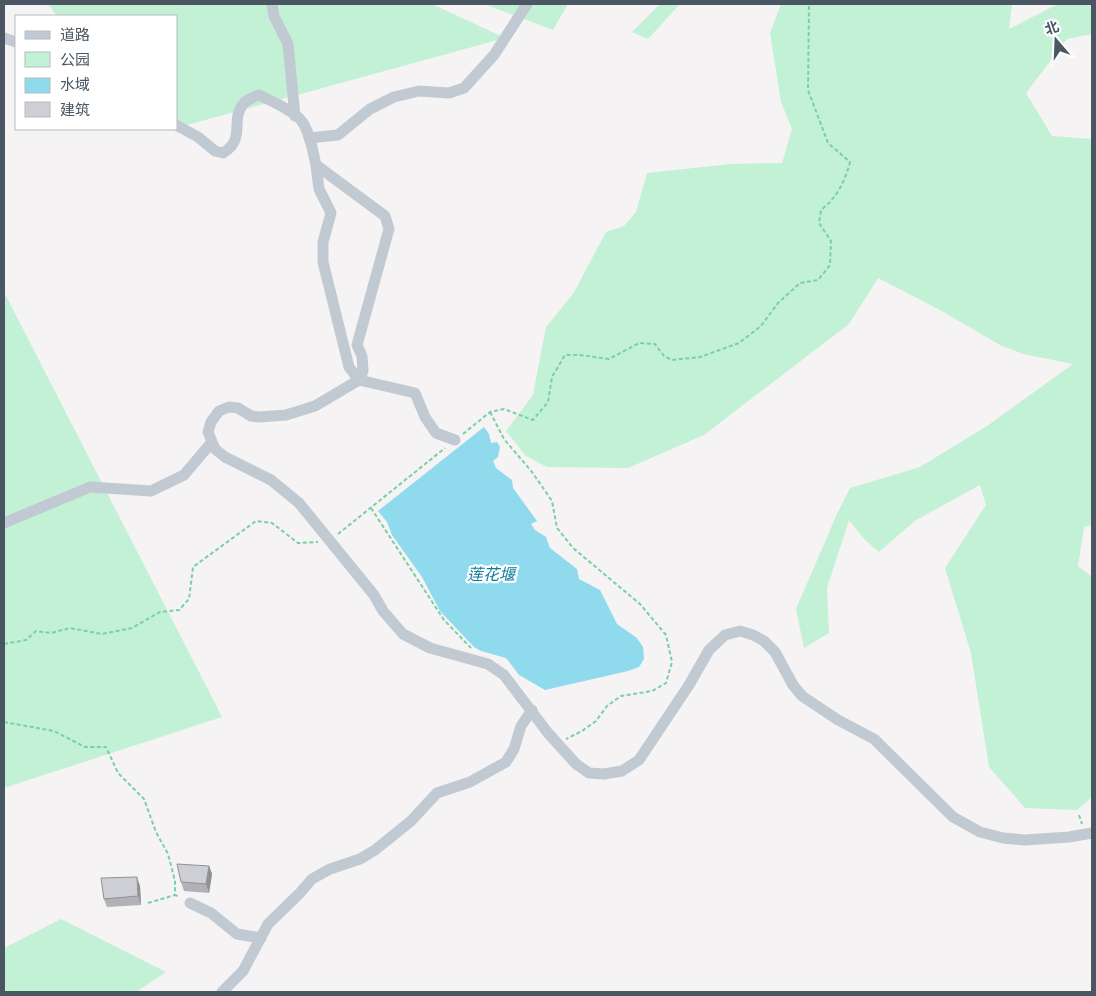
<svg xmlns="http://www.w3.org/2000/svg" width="1096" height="996" font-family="Quicksand,'Noto Sans SC',sans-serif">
<rect width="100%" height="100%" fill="#f5f3f3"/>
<g fill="#c3f1d5">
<path d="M48,4H432L505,38L176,128V16H57Z"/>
<path d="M484,4H568L553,30Z"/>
<path d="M660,4H680L648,39L632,32Z"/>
<path d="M781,4H1012L1009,29L1058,4H1092V34L1067,39L1026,93L1052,136L1092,139V525L1084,527L1078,566L1092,577V797L1077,810L1025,808L989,767L971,653L945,568L986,505L980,485L916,520L879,552L864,539L849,520L827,588L829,633L804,648L796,609L837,514L850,488L920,467L987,426L1073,364L1023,354L1000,345L940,310L878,278L849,324L785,373L704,435L628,468L547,467L526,456L506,431L533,395L546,327L573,294L606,232L624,226L636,212L647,173L731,164L782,163L792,129L781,102L770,33Z"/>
<path d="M4,292L222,717L4,788Z"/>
<path d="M61,919L166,972L136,992H4V948Z"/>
</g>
<path fill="#90daee" d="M484,427L489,434L491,443L497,442L500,447L498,457L493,461L496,468L512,480L513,488L537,521L531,524L535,530L546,537L550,548L577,569L579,579L600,590L617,624L637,638L643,647L644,659L639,667L628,671L545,690L519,675L506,658L481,651L474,647L440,611L422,577L392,535L387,522L378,511Z"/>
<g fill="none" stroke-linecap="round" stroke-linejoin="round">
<g stroke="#7ad0a6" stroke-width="2" stroke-dasharray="4 2.5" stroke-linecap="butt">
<path d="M490,412L504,439L532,472L552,501L557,528L573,548L640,604L666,635L672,662L666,683L652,691L621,696L607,706L596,721L582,731L566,739"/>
<path d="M463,434L490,412L504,409L533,420L548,402L552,377L565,355H580L609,359L639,343L655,344L664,356L672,360L700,357L739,343L761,326L778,303L800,283L818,280L830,265L831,241L819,223L821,210C837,198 845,181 850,162L828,143L808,90L809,4"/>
<path d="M371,508L444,620L471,648"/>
<path d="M338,534L445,448"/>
<path d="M4,644L26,640L36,631L51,633L70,628L102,634L132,628L160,612L179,610L189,599L193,567L256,521L272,523L298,543L318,542"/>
<path d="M4,722L54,731L85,747H106L118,773L144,799L156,832L168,854L175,881V895L180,897"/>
<path d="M1079,815L1082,824"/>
<path d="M148,903L175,895"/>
</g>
<g stroke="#c1cad2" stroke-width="11">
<path d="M272,4L274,16L288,44L295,116"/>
<path d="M4,38L16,42"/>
<path d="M176,125L198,137L215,151L223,153C247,138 229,121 244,103C248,99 254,97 259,95C272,101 288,108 299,118C309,127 313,152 316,165L385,216L389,229L357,345L362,356L363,371L359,380L315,406L286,415L259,417L251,416L238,408L229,407L219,411L211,422L208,432L215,449L225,457L271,480L299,503L374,595L383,611L403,634L430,648L488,664L504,675L548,733L576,764L589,773L604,774L622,771L639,760L689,685L709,650L725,635L740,631L753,635L764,641L775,652L793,685L802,696L838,720L874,739L953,817L980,832L1003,838L1025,840L1069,837L1092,833"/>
<path d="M309,138L338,135L370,109L394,97L419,91L449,93L464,88L494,55L527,4"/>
<path d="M316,165L319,189L331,213L323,242V262L349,367L359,380L415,393L425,417L436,433L455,440"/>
<path d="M4,523L90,487L151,491L184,475L211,443"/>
<path d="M190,903L211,913L237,934L261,938"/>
<path d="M222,992L243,971L268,924L299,894L312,879L330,869L360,859L375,850L411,821L437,793L470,782L506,762L514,749L521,726L532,710"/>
</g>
</g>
<g fill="#b0b2b7">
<path d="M209,866L212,874L209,893L184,891L181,882Z"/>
<path d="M140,886L141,905L107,907L104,899Z"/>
</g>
<g fill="#909195">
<path d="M209,866L212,874L209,893L206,884Z"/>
<path d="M137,877L140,886L141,905L138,896Z"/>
</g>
<g fill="#cdcfd5" stroke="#909195">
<path d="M177,864L209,866L206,884L181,882Z"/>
<path d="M137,877L138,896L104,899L101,878Z"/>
</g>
<g text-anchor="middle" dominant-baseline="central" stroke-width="4.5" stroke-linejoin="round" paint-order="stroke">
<g font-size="16" font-style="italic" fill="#0c7c9b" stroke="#fff">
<text x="491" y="574">莲花堰</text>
</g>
</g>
<rect width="1096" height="996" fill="none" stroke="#4a5661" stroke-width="10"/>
<rect x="15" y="15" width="162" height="115" fill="#ffffff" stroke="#b7bbc0"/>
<rect x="25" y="31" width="25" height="8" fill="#c1cad2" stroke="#b7bbc0"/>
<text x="60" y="40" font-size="15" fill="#4a5661">道路</text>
<rect x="25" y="52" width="25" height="15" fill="#c3f1d5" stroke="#b7bbc0"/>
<text x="60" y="65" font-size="15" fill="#4a5661">公园</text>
<rect x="25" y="78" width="25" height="15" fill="#90daee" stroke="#b7bbc0"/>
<text x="60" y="90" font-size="15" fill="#4a5661">水域</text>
<rect x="25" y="102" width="25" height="15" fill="#cdcfd5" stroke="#b7bbc0"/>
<text x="60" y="115" font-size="15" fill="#4a5661">建筑</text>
<g transform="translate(1056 40) rotate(341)" stroke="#ffffff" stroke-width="4" paint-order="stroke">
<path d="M0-4L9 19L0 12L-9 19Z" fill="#4a5661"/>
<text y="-8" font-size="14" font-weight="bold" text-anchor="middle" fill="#4a5661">北</text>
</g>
</svg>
